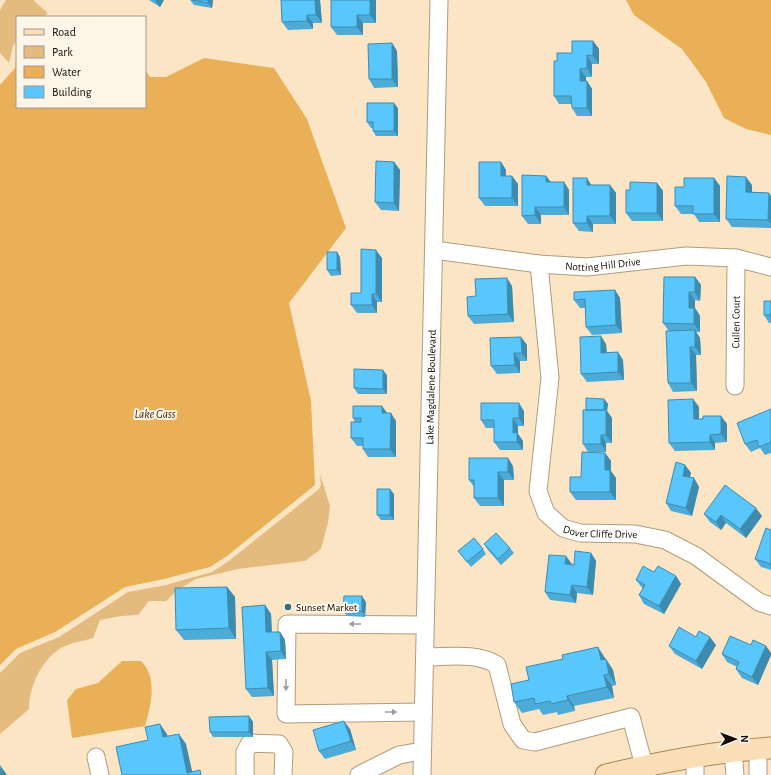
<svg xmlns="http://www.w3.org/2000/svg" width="771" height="775" font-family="'Alegreya Sans',sans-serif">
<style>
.green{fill:#e4bb7f}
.water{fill:#e9b058}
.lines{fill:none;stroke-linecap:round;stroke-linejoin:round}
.minor-casing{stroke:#b19b7d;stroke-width:19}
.major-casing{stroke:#a88758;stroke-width:23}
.minor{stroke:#fff;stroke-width:17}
.major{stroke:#fadfb6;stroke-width:21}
.wall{fill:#4dabd8}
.shaded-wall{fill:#3e8bb0}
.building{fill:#59c7fb;stroke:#3e8bb0}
.oneway{fill:#a19e9b}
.poi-dot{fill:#346b86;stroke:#fef5e8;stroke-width:1.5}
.labels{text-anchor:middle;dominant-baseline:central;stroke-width:4;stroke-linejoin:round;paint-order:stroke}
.street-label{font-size:11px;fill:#150d04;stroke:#fef5e8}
.poi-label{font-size:11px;fill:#150d04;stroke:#fef5e8;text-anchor:start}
.water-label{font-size:12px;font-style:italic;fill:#473009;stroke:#fef5e8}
</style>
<rect width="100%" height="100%" fill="#fce5c5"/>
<path class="green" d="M6 0H33L48 13 44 17H17V41L13 46 9 63 0 53V10Z
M320 474 330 506 328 523 321 549 305 561 238 569 196 579 179 589 166 601H149L138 615 121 616 100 620 93 638C84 641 74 642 65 646 43 656 29 686 29 709L0 734V673L20 653 59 637 128 592 166 585 212 572 230 560 319 489 321 485Z"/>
<path class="water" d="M626 0H771V135L746 129 724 118 706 82 682 49 634 15Z
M17 57V107H145V70L150 77H166L204 58 274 68 307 119 346 228 289 303 311 401 315 485 227 556 210 567 164 579 125 587 55 632 16 649 0 665V85L15 68Z
M122 661H141C158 677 151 706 145 726L72 738 67 700 76 689 98 683Z"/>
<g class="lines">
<defs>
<g id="minor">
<path id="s1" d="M434 250 539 264 587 267 686 256 736 258 771 267"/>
<path id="s2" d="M539 264 550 378 538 491 546 513 563 528 580 533 635 534 665 540 696 556 759 602 771 606"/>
<path id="s3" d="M735 386 736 258"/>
<path d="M425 657C448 657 477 652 497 665L512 724 523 740 535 742 631 717 644 766"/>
<path d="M423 712 286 714 287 624 425 625"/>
<path d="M758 749V775"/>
<path d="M733 751 735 775"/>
<path d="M96 757 100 775"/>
<path d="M695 757V775"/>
<path d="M245 775V752L250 743 279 744 284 752 283 775"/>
<path d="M359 775 399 755 422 751"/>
<path id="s4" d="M422 775 439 0"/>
</g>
<path id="major" d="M606 775C660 762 715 751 771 748"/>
</defs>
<use href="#minor" class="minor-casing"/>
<use href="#major" class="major-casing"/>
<use href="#minor" class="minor"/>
<use href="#major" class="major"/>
</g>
<path class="wall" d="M149 0H164L160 7Z
M190 0H213L212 8 194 5Z
M281 0H320L322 23H313V29L288 30 282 22Z
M331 0H376V23H363V35H337L331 27Z
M593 41 599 49V64H592V77H586V81H587L592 89V116H577L572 108V104H559L554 96 557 61 572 53Z
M392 43 397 51 398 87 374 88 369 79Z
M398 108V136H376L373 131V128H371L367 122Z
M394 162 400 170 399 211 381 210 375 202Z
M501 162 506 170V176H512L518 184V206H485L479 198Z
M546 176 551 182H564L569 190V215H541V224H528L522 216Z
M714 178 720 186V222H699L694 214H681L675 206Z
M657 183 663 191V221H632L626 213 630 190Z
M591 185H610L616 193V224H593V232L579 231 573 223Z
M752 185V192L769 193 771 196V228L732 227 726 219Z
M340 257 341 275 331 276 327 270Z
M382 258V302H377V313H357L351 305 361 293Z
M695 277 701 285 700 301 695 300V308L700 316V332H696L700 338 701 355H696L697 391 673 392 668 383 669 331 663 323Z
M512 286 514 322 474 324 468 316 476 296Z
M615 290 620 298 622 333 592 335 586 327V308H580L574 300Z
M771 301V323H769L764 315Z
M521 337 527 345V361H520V373L497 374 491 366Z
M606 344 607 352 623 360 624 380 587 382 581 374Z
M387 375V394H358L354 388Z
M604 399 608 404 607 411 612 418V443H606V452H588L583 444 586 410Z
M693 399 699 407V419L721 416 727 424V442L715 443V450L675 451 669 443Z
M771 409V453L765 455 760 448 751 452 745 444Z
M524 411V426H518V434L523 441V450H500L494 442V428H486L481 420Z
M387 413 396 421V457H368L363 449V446H357L351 438 355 422 353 418Z
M605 453 611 461V471L616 478V500H576L570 492 581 477Z
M685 465 691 473 690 477 694 478 699 487 692 516 671 511 666 503Z
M513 466 514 480H504V506H480L474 498V487L469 480Z
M394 494V520H381L377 515Z
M704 514 762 516 746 538 726 523 721 530 710 522Z
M771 530V570L761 567 755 559Z
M484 544 510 548 514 553 501 565 488 550Z
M483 549 486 554 471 567 458 551Z
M591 553 596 561 593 595 577 593 576 603 550 600 545 592 572 564 574 565Z
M654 572 676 576 681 584 664 614 644 604 639 595 643 589 636 580Z
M227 587 235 597 236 639 184 640 176 630Z
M366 602 365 617 347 616 343 611Z
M265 605 271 614 272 632H280L285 640 286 659 272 660 274 696 252 697 246 689Z
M696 637 716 645 702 669 675 654 669 646Z
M751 645 766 646 771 653V655L758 685 742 678 736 669 737 667 727 662 722 654Z
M605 658 613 670 616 685 612 686 614 698 574 706 575 711 558 715 557 712 543 715 539 709 522 713 514 702 529 680Z
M249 716 253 722V737H213L210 732Z
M350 729 356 750 325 759 319 751Z"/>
<path class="shaded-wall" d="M155 0H164L160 7Z
M208 0H213L212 8 208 3Z
M315 0H320L322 23 316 15Z
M370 0H376V23L370 15Z
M307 15 313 23V29L307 21Z
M357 15 363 23V35L357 27Z
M593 41 599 49V64L593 56Z
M392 43 397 51 398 87 392 79Z
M587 55 592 64V77L587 68Z
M580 69 586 77V89L580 81Z
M587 81 592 89V116L587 108Z
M394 103 398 108V136L394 131Z
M394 162 400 170 399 211 394 203Z
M501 162 506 170V184L501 176Z
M512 176 518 184V206L512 198Z
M546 176 552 184 546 182Z
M746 177 752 185V200L746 192Z
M587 178 592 186 587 185Z
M714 178 720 186V222L714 214Z
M564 182 569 190V215L564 207Z
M657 183 663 191V221L657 213Z
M610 185 616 193V224L610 216Z
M769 193 771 196V224L768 220Z
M535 207 541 215V224L535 215Z
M587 216 593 224V232L587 223Z
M376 250 382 258V302L376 294Z
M337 252 340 257 341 275 337 270Z
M695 277 701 285 700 301 695 292Z
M507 278 512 286 514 322 508 314Z
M615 290 620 298 622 333 616 325Z
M689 292 695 300V308L700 316V332L694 324 689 308Z
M372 294 377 302V313L372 305Z
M695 330 700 338 701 355 695 347Z
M601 336 606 344 607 361 601 353Z
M521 337 527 345V361L522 353Z
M690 347 696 355 697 391 691 383Z
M618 352 623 360 624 380 618 372Z
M514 353 520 361V373L515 365Z
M383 370 387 375V394L383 389Z
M604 399 608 404 607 411 612 418V443L606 435 604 412Z
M693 399 699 407V427L694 419Z
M519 403 524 411V426L519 418Z
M382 406 388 414 382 413Z
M391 413 396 421V457L390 449Z
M721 416 727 424V442L721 434Z
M513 418 518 426V434L523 441V450L517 442 513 433Z
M601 435 606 443V452L601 444Z
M710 435 715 443V450L710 442Z
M605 453 611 461V471L616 478V500L610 492 605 470Z
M508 458 513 466 514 480 508 472Z
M685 465 691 473 688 484 683 476Z
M498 472 504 480V506L498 498Z
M694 478 699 487 692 516 686 508Z
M390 489 394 494V520L390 515Z
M756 508 762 516 746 538 740 529Z
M721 515 726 523 721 530 716 522Z
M591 553 596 561 593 595 587 587Z
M566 556 572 564H565Z
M676 576 681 584 664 614 659 606Z
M572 585 577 593 576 603 570 595Z
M227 587 235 597 236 639 229 628Z
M362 596 366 602 365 617 362 611Z
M265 605 271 614 272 641 266 632Z
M280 632 285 640 286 659 281 651Z
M710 637 716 645 702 669 696 661Z
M766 646 771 653V655L758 685 752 677Z
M598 647 605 658 608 671 601 660Z
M266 652 272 660 274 696 268 688Z
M606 659 613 670 616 685 609 674Z
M604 675 612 686 614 698 607 687Z
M567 696 574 706 575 711 568 700Z
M249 716 253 722V737L249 732Z
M344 721 350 729 356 750 351 741Z
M160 724 167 734 170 748 163 737Z
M179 734 186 744 193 775 187 773Z
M0 765 7 775H1Z"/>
<path class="building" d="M192 0H208V3Z
M281 0H315L316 15H307V21L282 22Z
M331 0H370V15H357V27H331Z
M572 41H593V56L587 55V68L580 69V81H587V108H572L571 96H554V61H557V53H572Z
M392 43V79H369L368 44Z
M367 103H394V131H373V122H367Z
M376 161 394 162V203L375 202Z
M479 162H501V176H512V198H479Z
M522 175 546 176V182H564V207H535V215L522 216Z
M727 176 746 177V192L769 193 768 220 726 219Z
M573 178H587V185H610V216H587V223H573Z
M684 178H714V214H693V206H675V187H684Z
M630 182 657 183V213H626V190H630Z
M361 249 376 250V294H372V305H351V293H361Z
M327 252H337V270H327Z
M664 277H695V292H689V308H694V324L663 323Z
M507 278 508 314 468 316 467 297 476 296 475 279Z
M615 290 616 325 586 327 585 299 574 300V292Z
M764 301H771V315H764Z
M695 330V347H690L691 383H668L666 331Z
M601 336V353L618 352V372L581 374 580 337Z
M521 337 522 353H514L515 365 491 366 490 338Z
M354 369 383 370V389L354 388Z
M586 398 604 399V410H586Z
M693 399 694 419H703V416H721V434L710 435V442L669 443 668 400Z
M481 403H519V418H513V433L517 432V442H494V420H481Z
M353 406H382V413H391L390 449H363V438H351V422H361V418H353Z
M771 409V442L759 447 757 440 745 444 737 423Z
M583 410H606V435H601V444H583Z
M582 452 605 453V470H610V492H570V477H581Z
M469 458H508V472H498V498H474V480H469Z
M676 462 685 465 683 476 694 478 686 508 666 503Z
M725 485 756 508 740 529 721 515 716 522 704 514Z
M377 489H390V515H377Z
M766 528 771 530V564L755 559Z
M496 533 510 548 498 559 484 544Z
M474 538 483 549 467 562 458 551Z
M575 551 591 553 587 587 572 585 570 595 545 592 549 555 566 556 565 564 574 565Z
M643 566 654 572 658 566 676 576 659 606 639 595 645 585 636 580Z
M227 587 229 628 176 630 175 588Z
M344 596H362V611H343Z
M265 605 266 632H280L281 651 266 652 268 688 246 689 242 607Z
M679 627 696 637 699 631 710 637 696 661 669 646Z
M730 636 751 645 753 640 766 646 752 677 736 669 739 662 722 654Z
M598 647 601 660 606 659 609 674 604 675 607 687 567 696 568 700 551 704 550 701 535 704 534 698 514 702 511 684 529 680 526 667 563 659 562 655Z
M249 716V732H210L209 717Z
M344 721 351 741 319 751 313 730Z
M160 724 163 737 179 734 187 773 200 770 201 775H122L116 747 148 740 145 727Z
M0 768 1 775H0Z"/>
<defs><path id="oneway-solid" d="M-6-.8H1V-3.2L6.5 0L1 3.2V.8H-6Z"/></defs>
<g class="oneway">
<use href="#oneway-solid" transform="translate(355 624) rotate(-180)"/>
<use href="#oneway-solid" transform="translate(286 685) rotate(90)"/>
<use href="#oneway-solid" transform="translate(391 712)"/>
</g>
<circle class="poi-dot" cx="288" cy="607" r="4"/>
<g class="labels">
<g class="street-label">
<text stroke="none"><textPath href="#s1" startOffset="170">Notting Hill Drive</textPath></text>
<text stroke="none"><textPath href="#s3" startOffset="64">Cullen Court</textPath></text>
<text stroke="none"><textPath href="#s4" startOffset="388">Lake Magdalene Boulevard</textPath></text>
<text stroke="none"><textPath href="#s2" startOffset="312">Dover Cliffe Drive</textPath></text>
</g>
<g class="poi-label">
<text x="296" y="607">Sunset Market</text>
</g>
<g class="water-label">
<text x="155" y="414">Lake Gass</text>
</g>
</g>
<rect x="16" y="16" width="130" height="92" fill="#fef5e8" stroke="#a1988d"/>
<rect x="24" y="29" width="20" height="6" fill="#fadfb6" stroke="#a1988d"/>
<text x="52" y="36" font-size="12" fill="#150d04">Road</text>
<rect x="24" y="46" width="20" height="12" fill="#e4bb7f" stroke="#a1988d"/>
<text x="52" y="56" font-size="12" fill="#150d04">Park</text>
<rect x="24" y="66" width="20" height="12" fill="#e9b058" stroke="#a1988d"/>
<text x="52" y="76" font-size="12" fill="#150d04">Water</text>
<rect x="24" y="86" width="20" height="12" fill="#59c7fb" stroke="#a1988d"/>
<text x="52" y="96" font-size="12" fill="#150d04">Building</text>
<g transform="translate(735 739) rotate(89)" stroke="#fef5e8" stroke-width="3" paint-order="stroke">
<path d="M0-3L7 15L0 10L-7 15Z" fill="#150d04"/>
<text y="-6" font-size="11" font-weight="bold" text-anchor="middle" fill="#150d04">N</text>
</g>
</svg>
